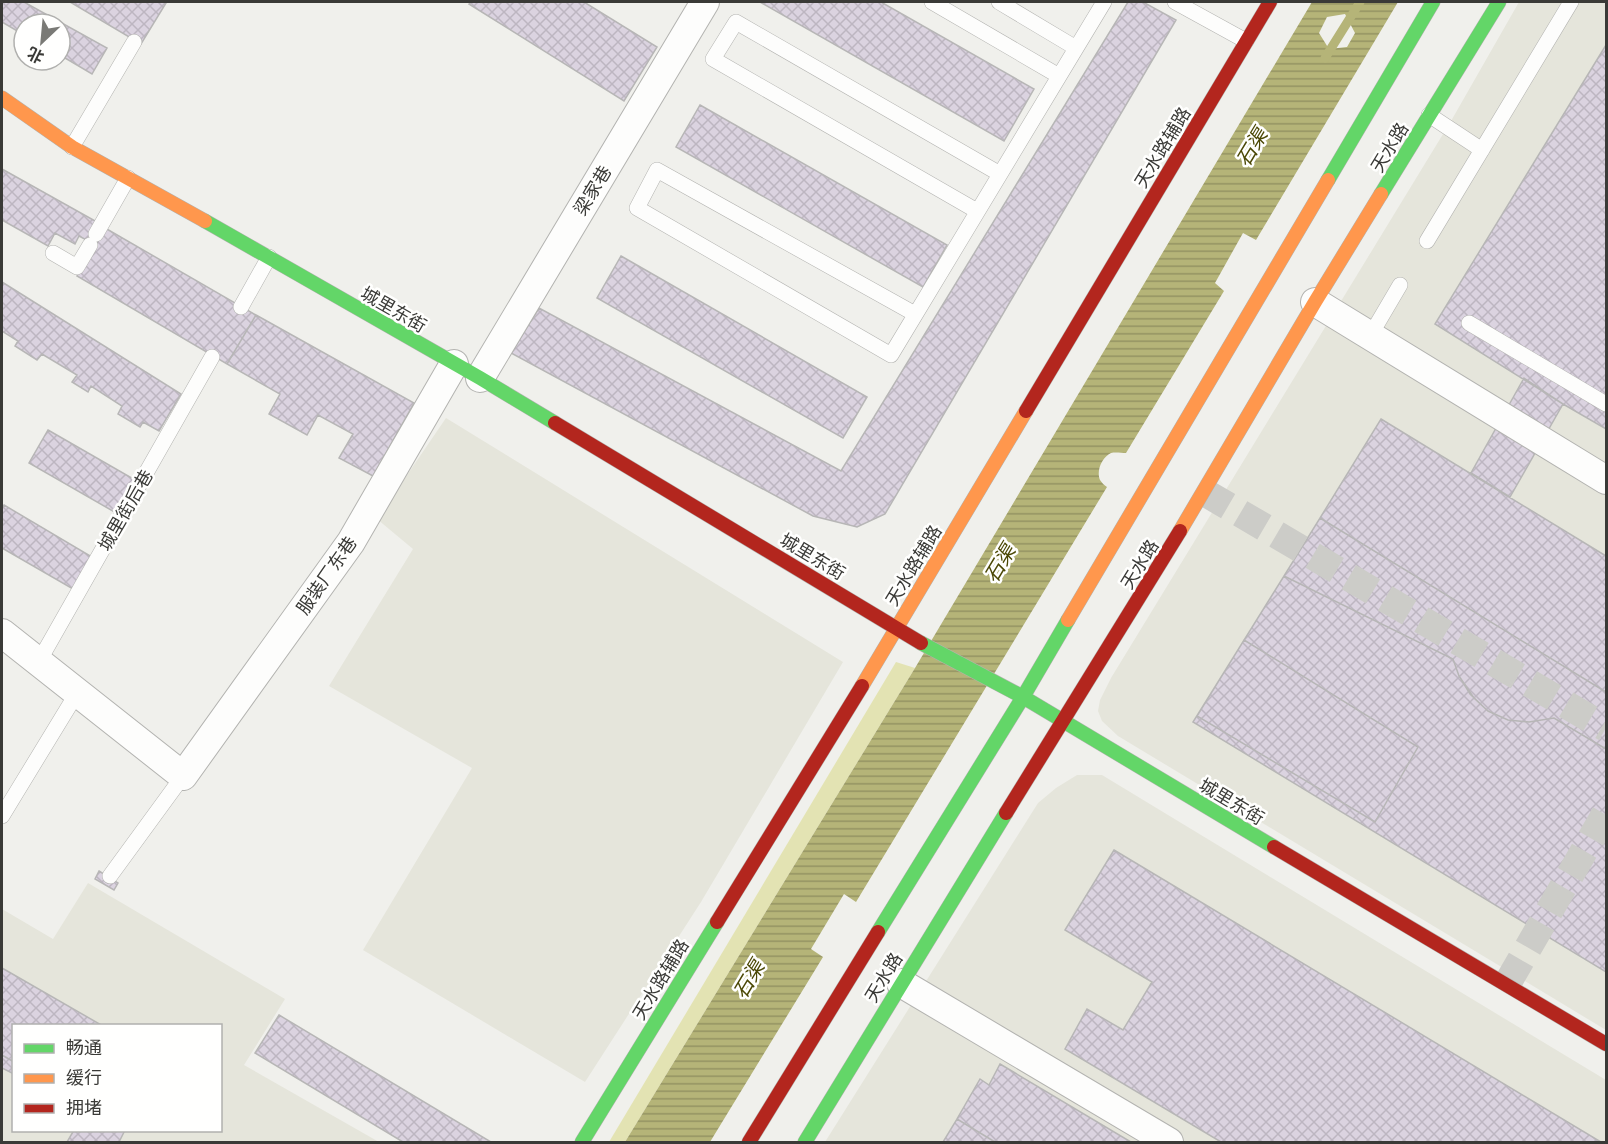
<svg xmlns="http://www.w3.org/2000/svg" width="1608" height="1144" font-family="Commissioner,'Noto Sans SC',sans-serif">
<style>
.built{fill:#e5e5db;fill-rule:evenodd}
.garden{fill:#e3e3b3}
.water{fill:url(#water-rules);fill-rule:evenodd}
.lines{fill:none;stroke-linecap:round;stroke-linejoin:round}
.stream{stroke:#b5b478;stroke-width:9}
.building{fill:url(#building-cross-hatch);stroke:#b7b6b6;stroke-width:1.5}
.street-tunnel{stroke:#ccccc8;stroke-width:28;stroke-dasharray:28 14;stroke-linecap:butt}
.lane-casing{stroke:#b3b3b0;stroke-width:16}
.street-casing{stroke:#b3b3b0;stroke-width:30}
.fast-casing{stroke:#b3b3b0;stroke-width:15}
.slow-casing{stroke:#b3b3b0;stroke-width:15}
.jam-casing{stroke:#b3b3b0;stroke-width:15}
.lane{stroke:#fdfdfc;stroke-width:15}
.street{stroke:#fdfdfc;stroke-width:28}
.fast{stroke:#63d668;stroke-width:14}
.slow{stroke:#ff974d;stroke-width:14}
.jam{stroke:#b3261e;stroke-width:14}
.labels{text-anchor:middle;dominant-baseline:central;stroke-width:5;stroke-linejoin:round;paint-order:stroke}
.street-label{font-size:18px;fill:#3a3a37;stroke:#fffffe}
.water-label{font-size:20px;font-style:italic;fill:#4b4805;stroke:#fffffe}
</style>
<defs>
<pattern id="water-rules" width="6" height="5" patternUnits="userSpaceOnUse" patternTransform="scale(1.5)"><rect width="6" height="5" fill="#b5b478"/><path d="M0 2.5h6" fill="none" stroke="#949363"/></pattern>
<pattern id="building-cross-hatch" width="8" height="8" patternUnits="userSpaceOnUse" patternTransform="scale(1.5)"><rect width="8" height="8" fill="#dbd3e0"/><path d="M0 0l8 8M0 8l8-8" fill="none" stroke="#bdb6c1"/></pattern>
</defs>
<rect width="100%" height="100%" fill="#f0f0ec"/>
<path class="built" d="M1519 2H1606V1030L1118 736 1102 721 1098 711 1100 700 1111 678 1451 121Z
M446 418 843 662 701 902 585 1082 363 950 472 768 329 686 413 549 377 519Z
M1077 775H1102L1606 1080V1142H825L1038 803 1056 788Z
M88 883 285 999 244 1065 379 1142H2V909L53 939ZM14 1026H220V1130H14Z"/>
<path class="garden" d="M896 662 915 668 625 1142H609Z"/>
<path class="water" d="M1312 2H1398L1256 240 1243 233 1215 283 1224 291 1126 453C1122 453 1115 452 1111 453 1102 457 1096 471 1100 480 1102 483 1104 485 1107 487L856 902 844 894 811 949 823 957 710 1142H625L915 668ZM1345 14 1355 33 1347 47 1329 49 1319 33 1327 17Z"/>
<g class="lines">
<path class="stream" d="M1325 58 1360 2"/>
</g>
<path class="building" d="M2 2H24L107 48 92 74 60 55V24H24V35L2 22Z
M70 2H164L166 3 141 44Z
M471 2H584L657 47 624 101 469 4Z
M760 2H881L1034 89 1004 141Z
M1128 2H1143L1176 20 885 514 857 527 813 516 511 353 539 308 841 471Z
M1606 45V429L1563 404 1435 324Z
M700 105 947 245 923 287 676 147Z
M2 169 97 222 100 237 96 245 79 236 75 244 55 233 48 246 2 220Z
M105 228 256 315 227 364 77 276Z
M621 256 867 397 843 438 597 298Z
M2 282 181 394 159 431 143 422 140 427 118 414 122 406 91 386 88 392 72 382 77 375 42 354 37 360 15 346 18 341 2 331V332Z
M256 315 414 403 373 476 339 458 353 434 318 415 307 435 269 414 280 394 227 364Z
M1524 378 1563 404 1510 497 1471 473Z
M1381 419 1606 556V692L1320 518Z
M48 430 137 481 118 514 29 463Z
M4 505 92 557 73 589 2 548V509Z
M1320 518 1606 692V749L1554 718 1529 722 1508 720 1488 711 1474 698 1459 676 1453 659 1284 576Z
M1284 576 1453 659 1459 676 1470 694 1488 711 1508 720 1529 722 1554 718 1606 749V972L1193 722Z
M1244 640 1418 747 1375 822 1197 716Z
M1114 850 1601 1142H1221L1065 1049 1087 1009 1123 1030 1152 982 1065 930Z
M99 871 118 883 114 890 95 879Z
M2 968 103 1026H14V1062L2 1055Z
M279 1015 491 1142H403L255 1053Z
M2 1055 14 1062V1074L2 1068Z
M1000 1064 1131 1142H995L957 1119 980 1079 989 1085Z
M957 1119 995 1142H943Z
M74 1130H125L119 1142H67Z"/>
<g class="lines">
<path class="street-tunnel" d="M1204 492 1606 728
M1507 984 1606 813"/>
<defs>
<path id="lane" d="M932 2 1059 76
M999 2 1076 48
M1175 2 1246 41
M1429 115 1482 150
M72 147 134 42
M977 211 713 59 736 22 1000 174
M96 234 128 178
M1427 241 1571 2
M53 253 77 267 90 245
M241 307 269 257
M915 314 657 170 637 208 891 355C962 237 1034 120 1104 2
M1469 323 1606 404
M1370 336 1400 285
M38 663 212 357
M2 816 77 693
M110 876 183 776"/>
<path id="street" d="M1315 302 1606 480
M480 378 705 2
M2 633 183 776 351 542 454 364
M901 983 1169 1142"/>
<path id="fast" d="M1328 180 1433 2
M1381 194 1499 2
M205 221 480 378 555 423
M921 643 1023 697 1274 847
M878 932 1023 697 1068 620
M582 1142 717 922
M805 1142 1006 813"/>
<path id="slow" d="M2 98 72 147 205 221
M1180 531 1315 302 1381 194
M1068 620 1328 180
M862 686 1026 411"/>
<path id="jam" d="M1026 411 1270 2
M555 423 921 643
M1006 813 1180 531
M1274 847 1606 1044
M717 922 862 686
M749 1142 878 932"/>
</defs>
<use href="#lane" class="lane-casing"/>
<use href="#street" class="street-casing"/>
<use href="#fast" class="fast-casing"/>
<use href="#slow" class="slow-casing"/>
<use href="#jam" class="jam-casing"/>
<use href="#lane" class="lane"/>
<use href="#street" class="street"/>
<use href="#fast" class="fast"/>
<use href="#slow" class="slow"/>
<use href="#jam" class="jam"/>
</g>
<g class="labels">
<g class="street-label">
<text transform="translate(1162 147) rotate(-59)">天水路辅路</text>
<text transform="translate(1389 147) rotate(-59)">天水路</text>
<text transform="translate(592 190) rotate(-59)">梁家巷</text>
<text transform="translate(394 309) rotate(30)">城里东街</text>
<text transform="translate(125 510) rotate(-60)">城里街后巷</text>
<text transform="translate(813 556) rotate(31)">城里东街</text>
<text transform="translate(1139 564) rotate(-58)">天水路</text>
<text transform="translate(913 565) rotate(-59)">天水路辅路</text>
<text transform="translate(326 575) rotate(-55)">服装厂东巷</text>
<text transform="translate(1232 801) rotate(31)">城里东街</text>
<text transform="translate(883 977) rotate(-59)">天水路</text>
<text transform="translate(660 979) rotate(-59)">天水路辅路</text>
</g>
<g class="water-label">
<text transform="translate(1251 147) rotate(-59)">石渠</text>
<text transform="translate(999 563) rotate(-59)">石渠</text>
<text transform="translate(748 979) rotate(-59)">石渠</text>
</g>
</g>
<rect width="1608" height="1144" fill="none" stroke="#3a3a37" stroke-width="6"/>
<rect x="12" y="1024" width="210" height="108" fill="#fffffe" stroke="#b0b0ae" stroke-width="1.5"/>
<rect x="24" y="1044" width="30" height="9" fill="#63d668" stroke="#b0b0ae" stroke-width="1.5"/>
<text x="66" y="1054" font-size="18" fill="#3a3a37">畅通</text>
<rect x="24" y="1074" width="30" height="9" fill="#ff974d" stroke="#b0b0ae" stroke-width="1.5"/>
<text x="66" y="1084" font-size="18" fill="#3a3a37">缓行</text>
<rect x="24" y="1104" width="30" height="9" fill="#b3261e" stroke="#b0b0ae" stroke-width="1.5"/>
<text x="66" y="1114" font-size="18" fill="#3a3a37">拥堵</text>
<g transform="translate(42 42) rotate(206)"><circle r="28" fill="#fffffe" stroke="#b0b0ae" stroke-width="1.5"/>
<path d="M0-4.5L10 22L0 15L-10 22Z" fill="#7a7a76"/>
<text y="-9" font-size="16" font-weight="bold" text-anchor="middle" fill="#3a3a37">北</text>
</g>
</svg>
